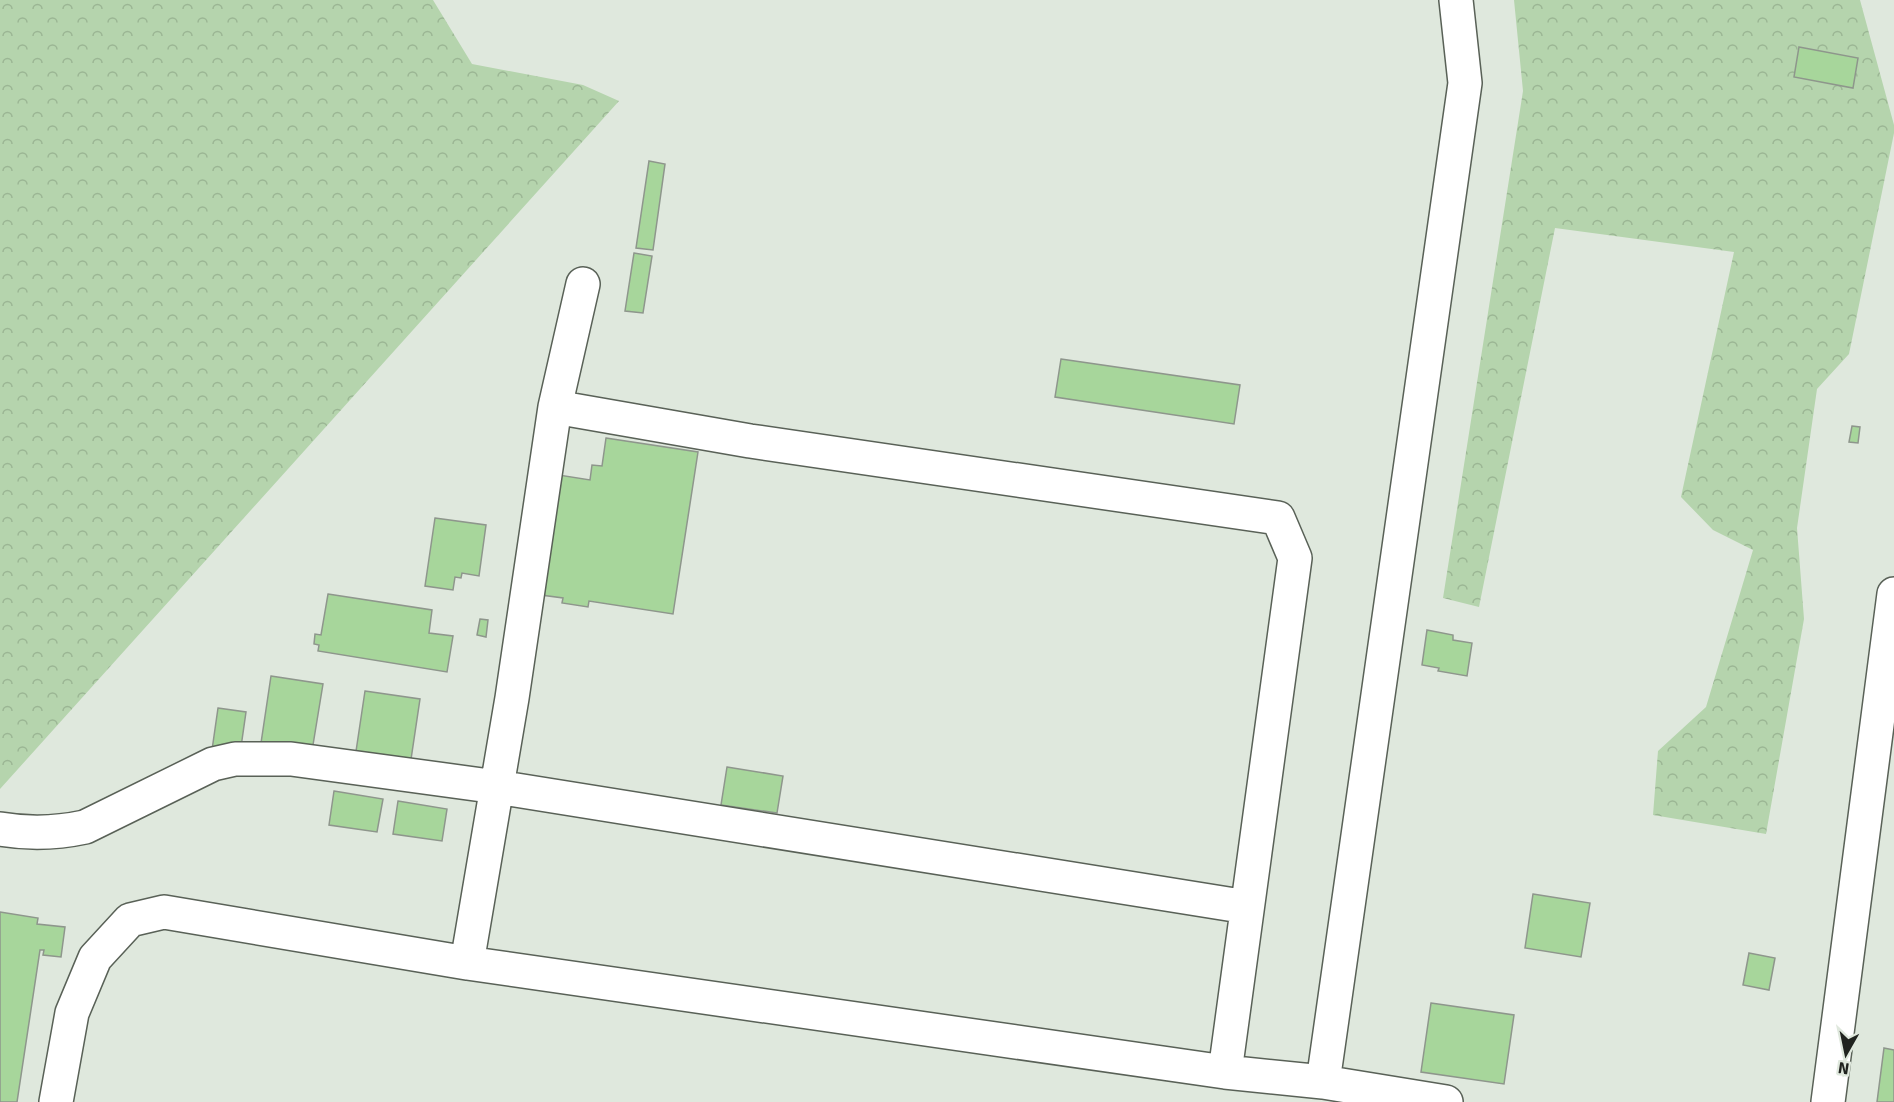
<svg xmlns="http://www.w3.org/2000/svg" width="1894" height="1102" font-family="Signika,sans-serif">
<style>
.forest{fill:url(#forest-crowns)}
.building{fill:#a7d69b;stroke:#8e968c;stroke-width:1.5}
.lines{fill:none;stroke-linecap:round;stroke-linejoin:round}
.minor-casing{stroke:#596157;stroke-width:36}
.minor{stroke:#fff;stroke-width:33}
</style>
<defs>
<pattern id="forest-crowns" width="20" height="18" patternUnits="userSpaceOnUse" patternTransform="scale(1.5)"><rect width="20" height="18" fill="#b5d4ad"/><path d="M2 6a3 3 0 1 1 6 0M12 15a3 3 0 1 1 6 0" fill="none" stroke="#9bb694"/></pattern>
</defs>
<rect width="100%" height="100%" fill="#dfe8dd"/>
<path class="forest" d="M0 0H433L472 64 583 85 619 101 0 789Z
M1514 0H1860L1894 125V133L1849 354 1817 389 1797 528 1804 619 1766 834 1653 815 1658 751 1706 707 1753 550 1713 530 1681 497 1734 252 1555 228 1479 607 1443 598 1523 91Z"/>
<path class="building" d="M1799 47 1858 58 1853 88 1794 77Z
M649 161 665 164 653 250 636 248Z
M634 253 652 256 643 313 625 311Z
M1061 359 1240 385 1234 424 1055 397Z
M1852 426 1860 427 1858 443 1849 442Z
M606 438 698 452 673 614 589 601 588 607 562 603 563 598 541 595 559 475 590 480 592 465 602 466Z
M435 518 486 525 479 576 462 573 461 578 455 577 453 590 425 586Z
M328 594 432 610 429 633 453 636 447 672 318 651 319 645 314 644 315 634 321 635Z
M480 619 488 620 486 637 477 635Z
M1427 630 1453 635V640L1472 643 1467 676 1438 671 1439 668 1422 665Z
M271 676 323 684 312 751 261 743Z
M365 691 420 699 410 766 355 758Z
M218 708 246 712 240 754 212 750Z
M727 767 783 776 777 813 721 805Z
M334 791 383 799 377 832 329 825Z
M398 801 447 809 442 841 393 834Z
M1533 894 1590 903 1581 957 1525 948Z
M0 912 38 918 37 924 65 927 61 957 43 955 44 950H40L17 1102H0Z
M1749 953 1775 958 1769 990 1743 985Z
M1431 1003 1514 1015 1504 1084 1421 1072Z
M1884 1048 1894 1050V1102H1877Z"/>
<g class="lines">
<defs>
<path id="minor" d="M555 407 750 441 1278 518 1295 558 1225 1072
M0 829C29 834 57 833 85 827L213 764 235 759H291L497 787 1247 907
M467 963 512 698 555 407 583 284
M1323 1082 1465 83 1456 0
M56 1102 72 1013 95 958 130 920 164 912 467 963 1225 1072 1323 1082 1446 1102
M1828 1102 1894 594"/>
</defs>
<use href="#minor" class="minor-casing"/>
<use href="#minor" class="minor"/>
</g>
<g transform="translate(1846 1054) rotate(189)" stroke="#dfe8dd" stroke-width="4.5" paint-order="stroke">
<path d="M0-4.5L10 22L0 15L-10 22Z" fill="#20231f"/>
<text y="-9" font-size="16" font-weight="bold" text-anchor="middle" fill="#20231f">N</text>
</g>
</svg>
